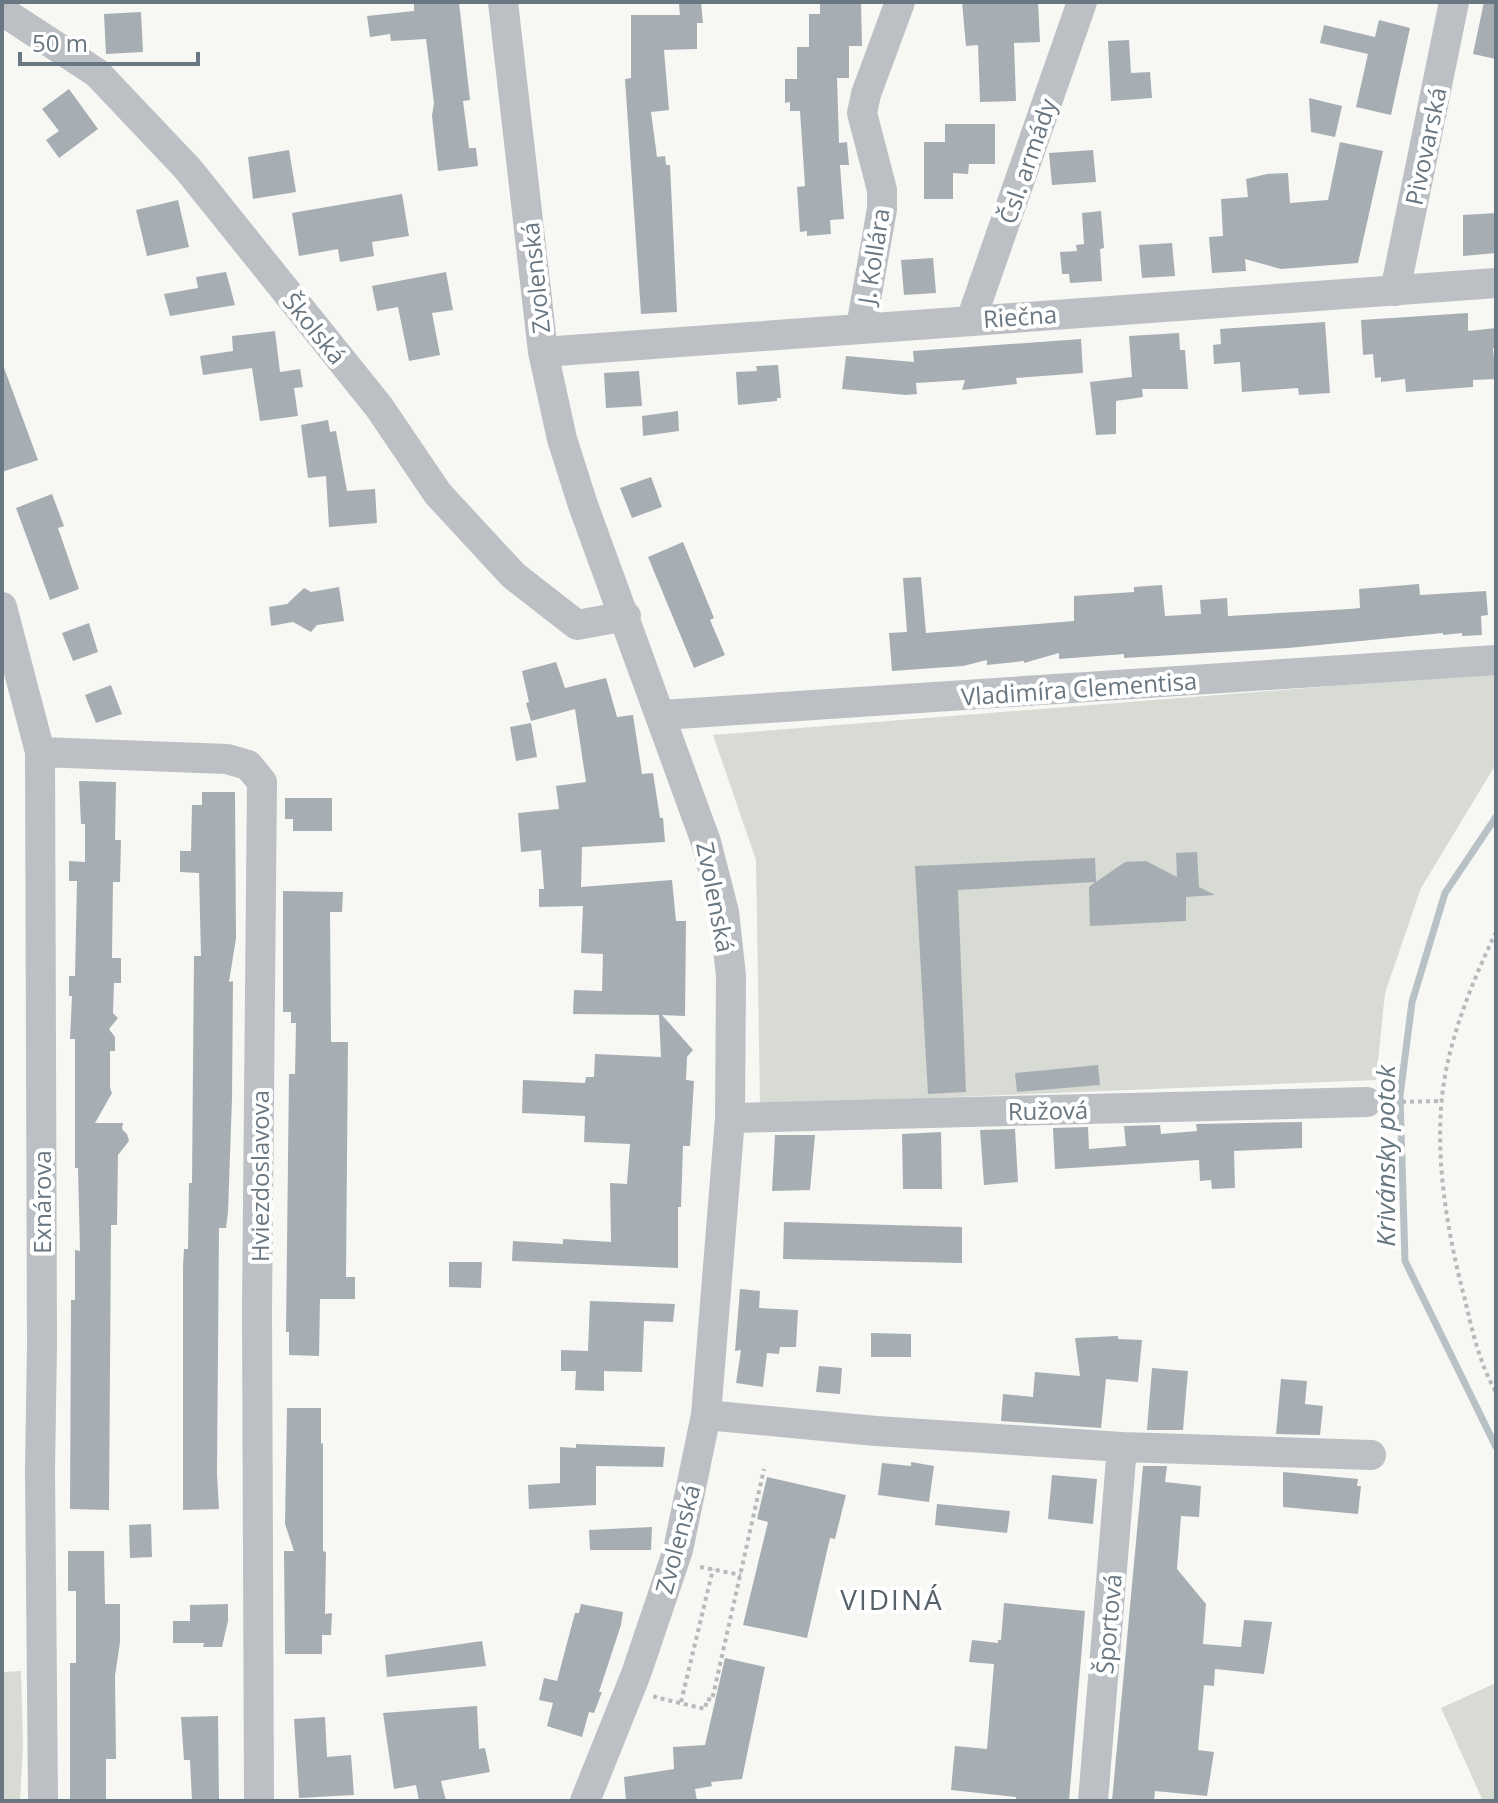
<svg xmlns="http://www.w3.org/2000/svg" width="1498" height="1803" font-family="'Open Sans',sans-serif">
<style>
.green{fill:#d7dbd4}
.lines{fill:none;stroke-linecap:round;stroke-linejoin:round}
.stream{stroke:#b8c2c6;stroke-width:7}
.building{fill:#a7aeb3}
.path{stroke:#b7babc;stroke-width:4;stroke-dasharray:4 4;stroke-linecap:butt}
.minor{stroke:#bcc0c4;stroke-width:30}
.labels{text-anchor:middle;dominant-baseline:central;stroke-width:8;stroke-linejoin:round;paint-order:stroke}
.street-label{font-size:24px;fill:#697782;stroke:#fff}
.water-label{font-size:26px;font-style:italic;fill:#65777e;stroke:#fff}
.quarter-label{font-size:28px;letter-spacing:2px;fill:#566068;stroke:#fff}
</style>
<rect width="100%" height="100%" fill="#f7f7f4"/>
<path class="green" d="M1496 673V764L1421 888 1385 993 1376 1080 760 1105 756 860 713 735Z
M21 1671 23 1745 20 1801H2V1672Z
M1496 1683V1801H1483L1441 1708Z"/>
<g class="lines">
<path class="stream" d="M1496 817 1445 893 1412 1002 1400 1096 1405 1261 1496 1447"/>
</g>
<path class="building" d="M459 2 470 100 463 101 469 148H476L478 166 438 171 432 116 434 103 426 39 391 41 390 34 370 37 367 16 414 11V4Z
M701 2 703 23H697V49L664 50 669 110 651 112 657 157 665 156 666 165H670L677 312 641 314 625 79 631 78V15H680L679 4Z
M820 2H861L862 46H849V78H837L839 143 847 142 849 165H840L844 219 830 220 831 234 807 236V231L800 232 797 187 805 186 800 111H790V102L785 103V79H797V47H809V14H820Z
M962 2H1038L1040 42 1014 43 1016 101 980 102 978 45 966 46Z
M1484 2H1496V59L1473 54Z
M141 12 143 52 106 54 104 14Z
M1379 20 1410 28 1391 115 1356 107 1368 54 1320 43 1324 25 1375 37Z
M1129 40 1131 73 1150 72 1152 98 1111 101 1108 41Z
M69 89 98 129 59 158 46 140 59 131 42 109Z
M1309 98 1342 106 1335 137 1311 132Z
M945 124H995V164H969L968 174 953 173V199H924V142H945Z
M1340 142 1383 151 1358 263 1281 269 1245 259 1246 271 1212 273 1209 237 1223 236 1221 199 1248 197 1246 179 1267 174 1288 173 1290 203 1328 200Z
M289 150 296 192 253 199 248 157Z
M1093 150 1096 182 1052 185 1049 153Z
M402 194 409 236 372 242 374 256 340 262 338 249 299 256 292 213Z
M178 200 189 247 147 256 136 210Z
M1101 211 1104 248 1100 249 1102 281 1070 283 1069 274H1062L1060 252 1077 251 1076 245 1084 244 1082 213Z
M1496 213V253L1463 256V215Z
M1172 243 1175 276 1142 278 1139 245Z
M933 258 936 293 904 295 901 260Z
M226 272 235 305 170 316 164 294 198 288 196 277Z
M446 272 453 310 432 313 440 355 409 361 398 307 377 311 372 286Z
M1468 313V331L1496 328V348H1493L1496 379 1473 380V387L1406 392 1405 379 1381 382V377L1375 378 1373 354 1363 355 1361 320Z
M1325 322 1330 393 1299 395 1298 388 1242 392 1240 362 1214 364 1213 345 1221 344 1220 329Z
M275 331 280 372 300 369 303 387 294 388 298 416 260 421 252 368 203 375 200 356 233 351 232 336Z
M1179 333 1180 350H1185L1188 389H1142L1143 397 1116 401V434L1096 435 1090 382 1132 377 1129 336Z
M1081 339 1083 373 1016 378 1017 384 962 390 965 380 916 383 917 394 906 395 842 389 846 356 914 362 913 351Z
M3 365 38 460 2 472V366Z
M778 365 781 398H777V401L738 405 736 372 757 371 756 366Z
M639 371 642 406 606 408 604 373Z
M678 411 679 431 643 436 642 416Z
M328 420 330 432 336 431 347 491 375 489 377 523 329 527 326 476 308 478 301 425Z
M651 477 662 507 632 518 620 488Z
M52 494 64 526 58 528 79 589 50 600 16 508Z
M683 542 714 618 710 620 725 655 694 668 648 557Z
M921 577 926 633 1074 621V596L1134 592V587L1162 585 1165 616 1201 614 1200 600 1227 598 1228 616 1350 609 1360 608 1359 589 1419 584 1420 595 1486 591 1488 615 1481 616 1482 635 1462 636V633L1443 635V633L1288 648 1124 658V654L1059 659V653L1024 663V661L987 665V660L963 666 892 671 889 633 907 632 903 578Z
M339 587 344 621 317 625 311 632 293 622 271 626 269 607 287 604 304 588 311 592Z
M89 623 98 652 73 661 62 633Z
M556 662 565 688 606 678 617 717 633 715 642 774 653 773 660 818H663L665 842 582 847 581 887 672 880 676 921H686L685 1016 662 1015 693 1050 687 1057 686 1080 694 1081 690 1146H683L681 1207H678V1268L512 1261 513 1241 563 1244V1239L611 1242 610 1183 627 1184 630 1144 584 1142 585 1116 522 1113 523 1080 585 1083 586 1077H594L595 1054 661 1057 659 1015 573 1014 574 990 602 991 603 954 581 953 583 906 539 907V889H544L541 850 521 852 518 813 559 809 556 786 586 782 575 709 531 721 526 703 529 702 522 671Z
M111 685 122 714 96 723 85 695Z
M531 723 537 757 516 761 510 727Z
M79 781 116 782 115 840H121L120 882H113L112 958H121V983H114L113 1013 118 1018 109 1029 115 1037V1051H110V1088L112 1093 95 1123H123L122 1129 127 1134 129 1141 118 1155 117 1225H111L109 1510 70 1509 71 1300H75V1250L80 1251 78 1168H75V1039H70L72 996H69V976H75L77 881H69V861L85 862V824H81Z
M202 792H235L236 938 229 982 233 981 232 1098 228 1212 226 1228H219L217 1474 219 1509 183 1510V1266L184 1249H188L189 1183H192L194 956H201L199 873 180 872V851H191L192 805H202Z
M285 798H332V831H293V819H285Z
M1197 852 1199 887 1215 895 1186 897V921L1090 926 1089 887 1095 882 958 890 966 1092 928 1094 915 866 1095 858 1096 882 1125 862 1146 861 1177 877 1176 853Z
M283 891 343 892 342 912H330L331 1042H348L346 1277H355V1299H320L319 1356 289 1355V1332H286L289 1074H295L296 1023H291V1012H283Z
M1098 1065 1100 1085 1017 1092 1015 1073Z
M1302 1122V1148L1234 1151 1235 1188 1212 1189 1211 1180 1200 1181 1199 1160 1055 1169 1053 1128 1088 1127 1089 1149 1126 1146 1124 1126 1160 1125 1161 1134 1197 1131 1196 1124Z
M1015 1129 1018 1182 984 1185 980 1130Z
M941 1132 942 1189H903L902 1134Z
M775 1135H815L810 1190 772 1191Z
M784 1222 962 1227V1263L783 1259Z
M449 1262H482L481 1288 449 1287Z
M740 1289 760 1291 759 1308 798 1310 796 1347H780L779 1354 767 1353 763 1387 736 1383 741 1350 735 1351Z
M590 1301 675 1304 673 1322 644 1321 642 1372 604 1371V1391L575 1390 576 1371H561V1350L588 1351Z
M871 1333 911 1334V1357H871Z
M1118 1336V1339L1142 1340 1138 1382 1106 1379 1101 1428 1001 1421 1003 1394 1033 1397 1035 1372 1080 1376 1075 1338Z
M819 1366 842 1368 840 1394 816 1392Z
M1152 1368 1188 1371 1183 1430H1147Z
M1281 1379 1307 1381 1305 1404 1323 1406 1320 1435 1276 1434Z
M287 1408H321V1444L323 1443V1551L326 1552 325 1614 332 1613 331 1635H322V1654H285L284 1551H294L285 1524Z
M576 1444 665 1447 663 1467 596 1466V1505L529 1509 528 1485 560 1483V1447L576 1448Z
M911 1462 934 1466 929 1502 878 1495 882 1463 911 1466Z
M1143 1466H1167L1165 1482 1201 1486 1199 1517 1181 1516 1177 1569 1206 1604 1203 1644 1241 1647 1244 1620 1272 1622 1264 1674 1215 1669 1214 1686 1204 1685 1198 1750 1214 1752 1207 1796 1155 1791 1154 1801H1112Z
M1283 1472 1358 1479 1357 1486H1361L1358 1514 1283 1507Z
M1052 1475 1097 1479 1093 1524 1048 1519Z
M767 1477 846 1495 835 1539 830 1538 807 1638 743 1625 768 1522 757 1519Z
M937 1504 1010 1511 1007 1533 935 1525Z
M151 1524 152 1557 130 1558 129 1525Z
M652 1527 651 1550H590L589 1530Z
M68 1551H104L105 1604H120V1642L115 1676 116 1759H106V1801H70V1663H76V1591H68Z
M1004 1603 1085 1611 1069 1801H1016V1797L951 1790 955 1746 987 1749 994 1664 969 1662 972 1640 998 1643V1640H1001Z
M228 1604V1621L222 1647H203L204 1643H173V1621H190V1605Z
M581 1604 623 1612 621 1625 599 1692H602L594 1713 589 1712 582 1737 547 1726 553 1703 539 1700 544 1678 557 1681 575 1613H579Z
M482 1641 486 1666 387 1677 385 1655Z
M725 1658 765 1667 742 1779 711 1782 712 1786 695 1789 697 1801H626L624 1777 674 1769 673 1747 705 1745Z
M477 1706 479 1749 485 1748 490 1772 441 1781 446 1801H419L416 1785 394 1789 383 1713Z
M218 1716 219 1801H192L190 1760H184L181 1717Z
M325 1717 327 1757 351 1755 354 1795 299 1798 294 1719Z"/>
<g class="lines">
<path class="path" d="M1496 932C1474 978 1452 1031 1444 1082 1433 1152 1447 1232 1465 1300 1472 1330 1480 1365 1496 1392
M1394 1102 1443 1101
M700 1567 741 1575
M656 1695 655 1697 705 1709 707 1699 712 1700 764 1469
M681 1702 713 1569"/>
<path class="minor" d="M503 2 543 352 562 439 583 505 706 842 724 912 731 976 730 1118 706 1415 678 1550 636 1674 585 1801
M2 11 97 73 188 169 379 407 438 494 513 575 577 625 626 616
M1395 291 1454 2
M971 320 1082 2
M861 327 882 209V190L862 113 866 94 900 2
M543 352 1496 283
M2 607 40 752 42 1345 40 1470 43 1801
M662 715 1496 660
M40 752 227 759 248 765 262 782 257 1309 259 1801
M730 1118 1367 1102
M706 1415 876 1431 1122 1447 1371 1455
M1093 1801 1122 1447"/>
</g>
<g class="labels">
<g class="street-label">
<text transform="translate(1425 146) rotate(-78)">Pivovarská</text>
<text transform="translate(1027 161) rotate(-71)">Čsl. armády</text>
<text transform="translate(873 256) rotate(-81)">J. Kollára</text>
<text transform="translate(535 278) rotate(-96)">Zvolenská</text>
<text transform="translate(1020 316) rotate(-4)">Riečna</text>
<text transform="translate(315 328) rotate(51)">Školská</text>
<text transform="translate(1079 688) rotate(-4)">Vladimíra Clementisa</text>
<text transform="translate(716 897) rotate(79)">Zvolenská</text>
<text transform="translate(1048 1110) rotate(-1)">Ružová</text>
<text transform="translate(259 1176) rotate(-90)">Hviezdoslavova</text>
<text transform="translate(41 1202) rotate(-90)">Exnárova</text>
<text transform="translate(677 1539) rotate(-75)">Zvolenská</text>
<text transform="translate(1108 1624) rotate(-85)">Športová</text>
</g>
<g class="water-label">
<text transform="translate(1385 1156) rotate(-90)">Krivánsky potok</text>
</g>
<g class="quarter-label">
<text x="892" y="1599">VIDINÁ</text>
</g>
</g>
<rect width="1498" height="1803" fill="none" stroke="#697782" stroke-width="8"/>
<path d="M20 52v12h178v-12" fill="none" stroke="#697782" stroke-width="4"/>
<text x="32" y="52" font-size="24" fill="#697782" stroke="#ffffff" stroke-width="6" paint-order="stroke">50 m</text>
</svg>
